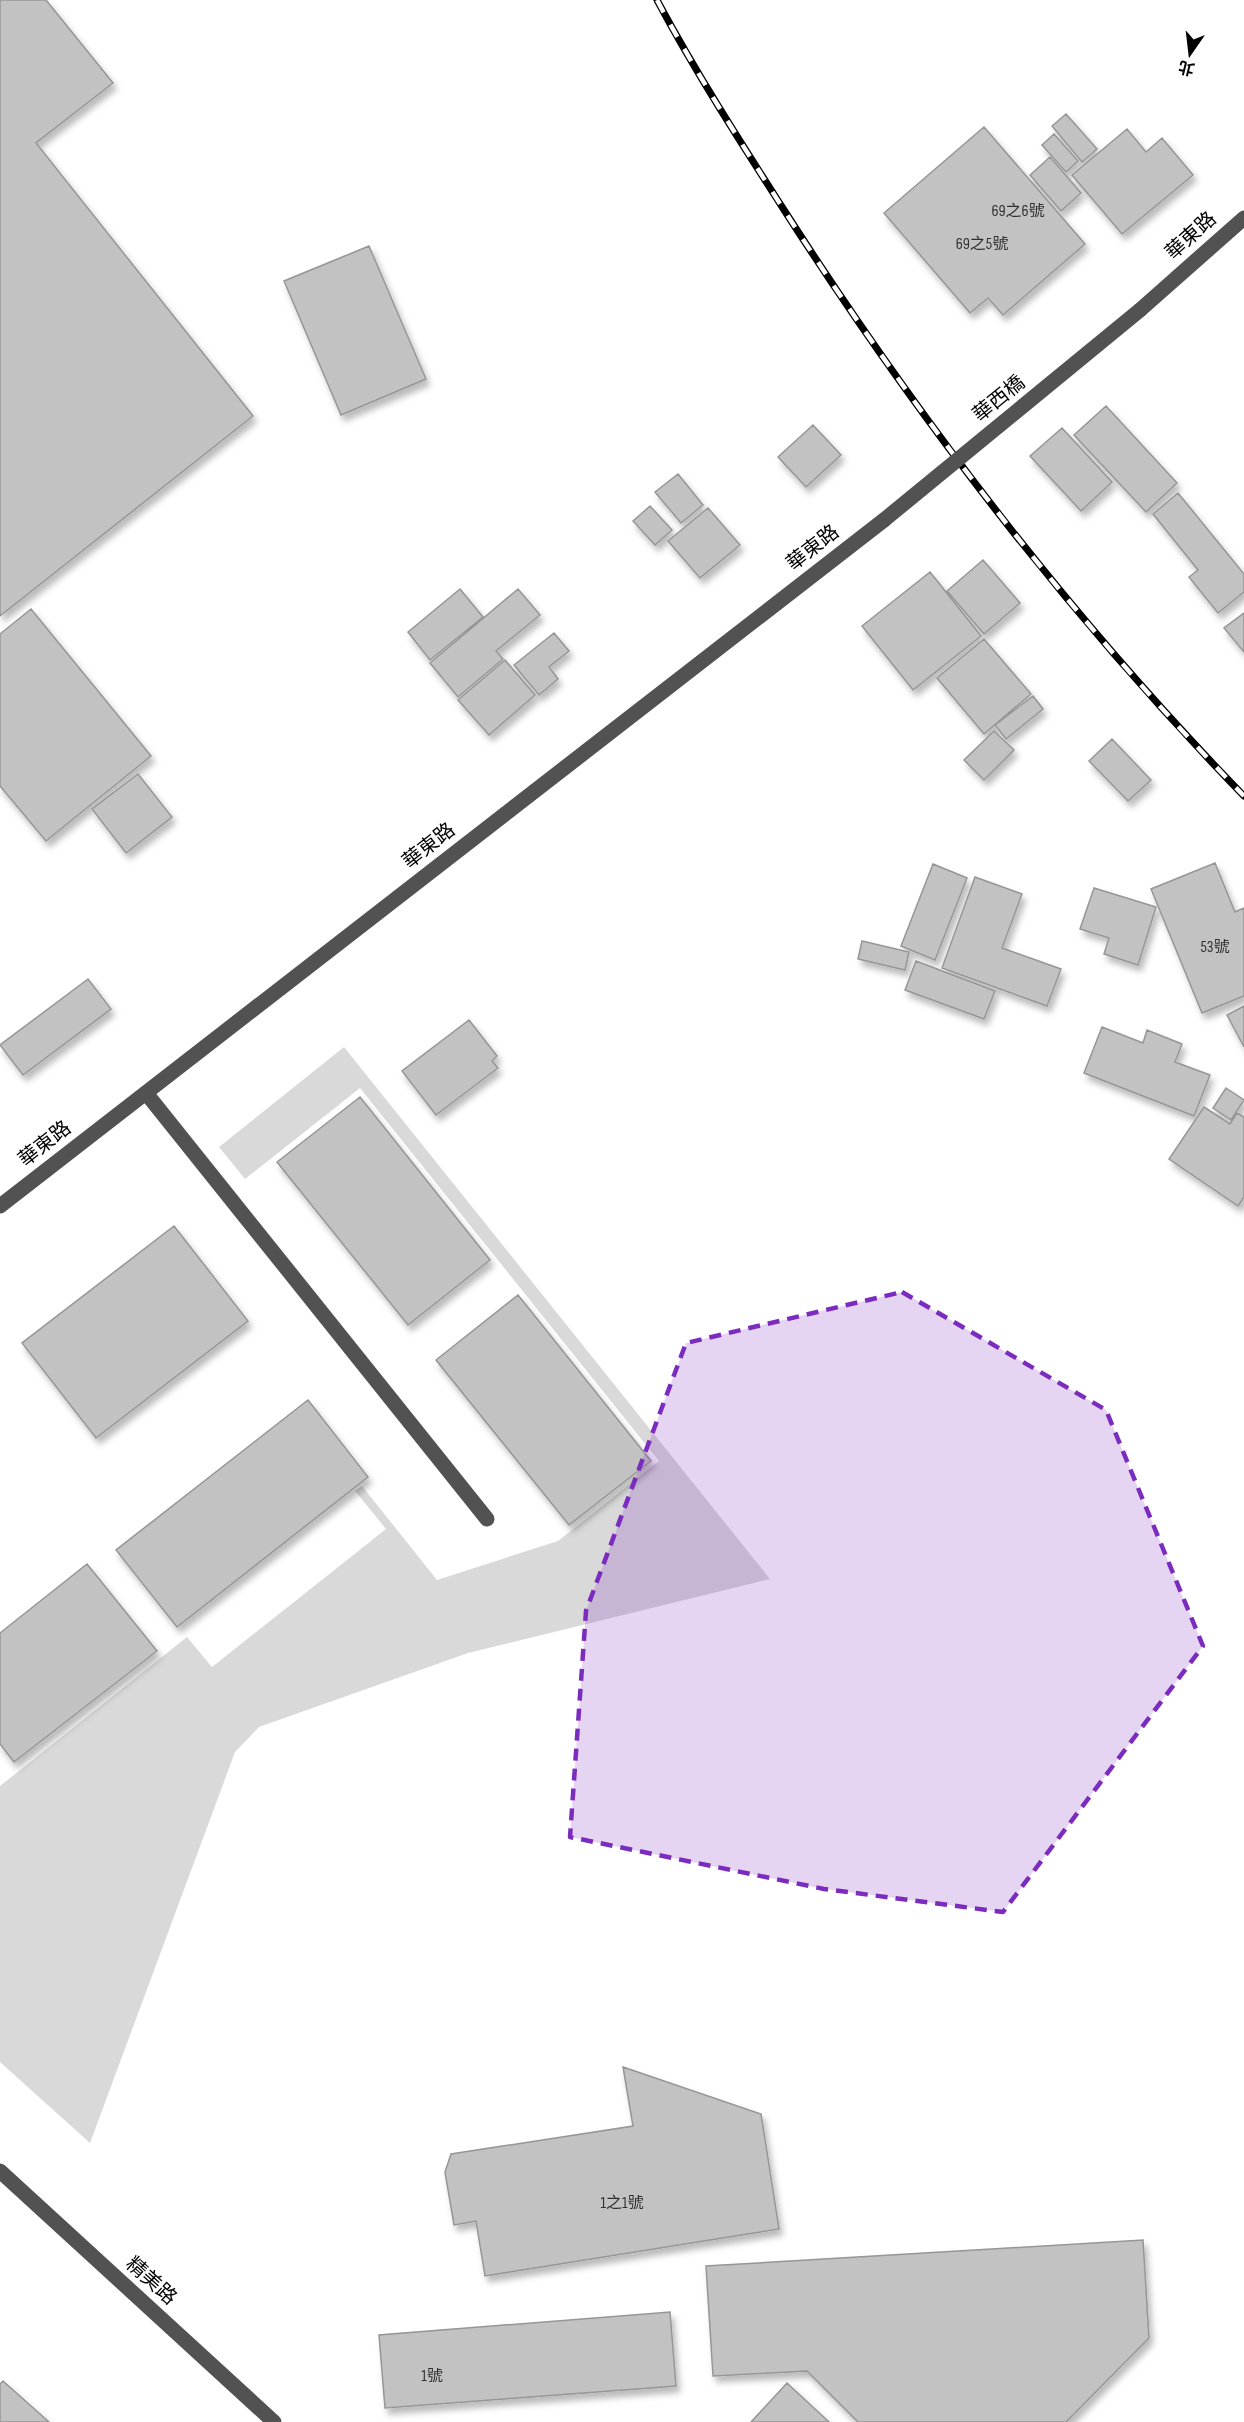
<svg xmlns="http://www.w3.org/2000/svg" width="1244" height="2422" font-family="'Sofia Sans Condensed','Noto Sans TC',sans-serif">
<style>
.green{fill:#d9d9d9}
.building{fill:#c2c2c2;stroke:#969696;stroke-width:1.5;filter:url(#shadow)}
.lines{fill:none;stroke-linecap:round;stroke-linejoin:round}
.minor{stroke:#525252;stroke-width:15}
.rail-casing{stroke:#000;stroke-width:7}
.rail{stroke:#fff;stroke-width:4.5;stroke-dasharray:14;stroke-linecap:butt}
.minor-bridge{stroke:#525252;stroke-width:15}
.marked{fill:#7b2cbf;fill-opacity:0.2;stroke:#7b2cbf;stroke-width:4.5;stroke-dasharray:12 8;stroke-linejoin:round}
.labels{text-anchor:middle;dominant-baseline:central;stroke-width:6;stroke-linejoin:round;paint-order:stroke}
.number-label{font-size:16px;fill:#303030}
.street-label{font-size:20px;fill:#000;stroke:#fff}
</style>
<defs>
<filter id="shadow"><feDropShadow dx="3.5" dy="6" stdDeviation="3" flood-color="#0004"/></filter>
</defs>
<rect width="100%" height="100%" fill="#fff"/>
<path class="green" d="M344 1047 770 1579 468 1653 259 1727 235 1752 90 2143 0 2062V1786L187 1637 212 1667 386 1529 355 1491 362 1486 437 1580 558 1541 659 1461 360 1088 245 1179 219 1147Z"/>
<path class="building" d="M0 0H46L113 83 36 143 253 416 0 616Z
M1066 114 1097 149 1082 162 1052 126Z
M984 127 1085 244 1003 315 988 298 970 313 884 213Z
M1127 129 1146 152 1162 138 1193 175 1122 234 1072 175Z
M1054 134 1078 161 1066 172 1042 145Z
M1050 157 1081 193 1061 211 1030 175Z
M369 246 426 379 341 415 284 281Z
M1106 406 1177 483 1146 512 1074 435Z
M813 425 841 455 806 487 778 457Z
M1062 428 1112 482 1081 511 1030 456Z
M678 474 703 505 681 523 655 492Z
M1178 493 1244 574V592L1218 613 1189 577 1198 570 1153 514Z
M650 506 672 530 655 545 633 521Z
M708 508 740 545 700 578 668 541Z
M983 560 1020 603 984 634 947 591Z
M930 572 981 636 913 690 862 626Z
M460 589 483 617 430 660 408 632Z
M518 589 540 615 496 651 503 659 458 697 430 663Z
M31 609 151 756 46 841 0 786V634Z
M1244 613V652L1224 628Z
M554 633 569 651 549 667 558 679 539 695 514 665Z
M984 639 1031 694 984 734 937 678Z
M505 660 535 695 489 735 458 700Z
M1033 696 1043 709 1006 739 995 725Z
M994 731 1014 750 984 780 964 760Z
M1112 739 1151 780 1128 801 1089 761Z
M138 774 172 817 126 853 92 809Z
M1215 863 1235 912 1244 908V996L1202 1013 1151 889Z
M933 864 967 878 935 960 901 946Z
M975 877 1022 894 1002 948 1061 969 1047 1006 942 968Z
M1094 888 1156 907 1138 965 1104 954 1109 938 1080 929Z
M862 941 909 952 905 970 858 959Z
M916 961 995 991 984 1019 905 990Z
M88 979 111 1009 23 1075 0 1045Z
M1244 1006V1047L1227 1015Z
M469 1020 497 1056 492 1061 498 1068 436 1115 402 1071Z
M1102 1027 1143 1043 1147 1030 1182 1044 1175 1062 1210 1075 1194 1116 1084 1073Z
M1226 1088 1244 1100 1231 1120 1213 1108Z
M360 1097 490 1260 408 1325 277 1162Z
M1204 1107 1230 1124 1237 1113 1244 1117V1197L1238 1206 1169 1159Z
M174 1226 248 1321 96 1438 22 1343Z
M518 1295 651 1461 569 1525 436 1360Z
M308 1400 368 1477 177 1627 116 1550Z
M87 1564 157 1651 14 1762 0 1744V1633Z
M623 2067 761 2114 779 2229 485 2276 476 2221 454 2225 445 2172 451 2154 633 2126Z
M1143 2240 1149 2338 1066 2422H858L807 2371 713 2376 706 2266Z
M670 2312 676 2386 385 2408 379 2335Z
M3 2381 49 2422H0V2384Z
M787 2383 829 2422H751Z"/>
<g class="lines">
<path class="minor" d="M1140 310 1244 218
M146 1093 487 1519
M0 1206 884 520
M0 2171 274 2422"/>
<defs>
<path id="rail" d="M657 0C696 73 741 143 786 213 919 420 1072 619 1244 796"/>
</defs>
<use href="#rail" class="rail-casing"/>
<use href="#rail" class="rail"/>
<path class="minor-bridge" d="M884 520 1140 310"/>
</g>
<path class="marked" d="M902 1292 1106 1410 1203 1646 1003 1912 824 1889 570 1837 586 1611 686 1343Z"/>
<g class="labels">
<g class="number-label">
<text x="1018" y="211">69之6號</text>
<text x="982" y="244">69之5號</text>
<text x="1215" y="947">53號</text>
<text x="622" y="2203">1之1號</text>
<text x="432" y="2376">1號</text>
</g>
<g class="street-label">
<text transform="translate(1191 236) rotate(-42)">華東路</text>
<text transform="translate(999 399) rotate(-39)">華西橋</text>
<text transform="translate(813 548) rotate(-38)">華東路</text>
<text transform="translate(429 846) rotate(-38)">華東路</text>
<text transform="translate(45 1144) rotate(-38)">華東路</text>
<text transform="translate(151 2281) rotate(42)">精美路</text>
</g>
</g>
<g transform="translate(1190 54) rotate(194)" stroke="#ffffff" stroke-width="4.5" paint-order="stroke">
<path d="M0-4.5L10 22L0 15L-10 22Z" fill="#000000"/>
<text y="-9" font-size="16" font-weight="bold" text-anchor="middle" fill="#000000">北</text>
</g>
</svg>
